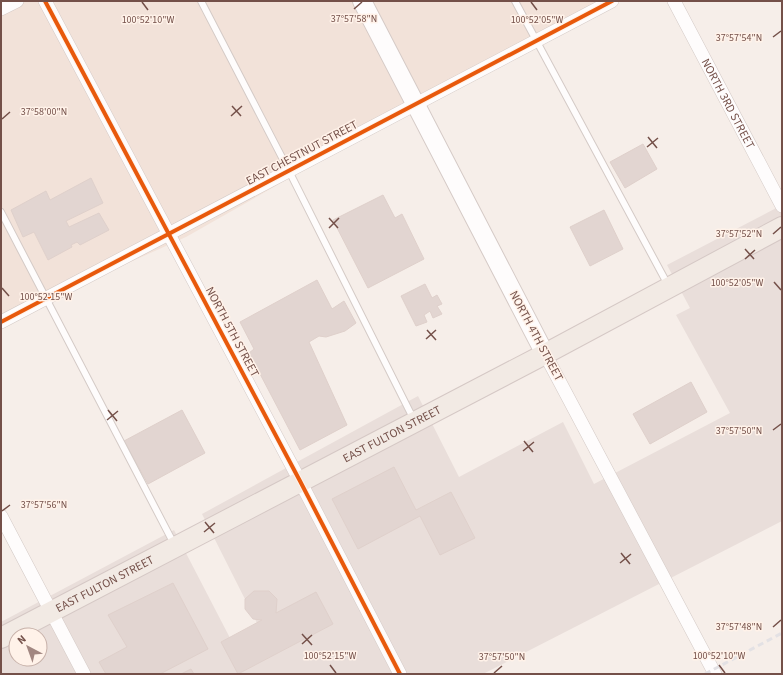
<svg xmlns="http://www.w3.org/2000/svg" width="783" height="675" font-family="'Source Sans 3',sans-serif">
<style>
.residential{fill:#f2e2d9}
.industrial{fill:#e9deda;fill-rule:evenodd}
.building{fill:#e2d5d1;stroke:#dfd0cb}
.lines{fill:none;stroke-linecap:round;stroke-linejoin:round}
.service-casing{stroke:#d4cac6;stroke-width:8}
.minor-casing{stroke:#d4cac6;stroke-width:14}
.secondary-casing{stroke:#d5cac6;stroke-width:20}
.primary-casing{stroke:#d5c8c5;stroke-width:22}
.service{stroke:#fefcfc;stroke-width:6}
.minor{stroke:#fefcfc;stroke-width:13}
.secondary{stroke:#fefcfc;stroke-width:18}
.primary{stroke:#f2eae4;stroke-width:20}
.rail{stroke:#e3e1e4;stroke-width:3;stroke-dasharray:6 4;stroke-linecap:butt}
.cycleway-casing{stroke:#fff2e9;stroke-width:6}
.cycleway{stroke:#e8590c;stroke-width:4}
.ticks{fill:none;stroke:#745049;stroke-width:1.5}
.labels{text-anchor:middle;dominant-baseline:central;stroke-width:3;stroke-linejoin:round;paint-order:stroke}
.street-label{font-size:12px;fill:#745049;stroke:#fff2e9}
.ticks-label{font-size:10px;text-anchor:middle;fill:#745049;stroke:#fff2e9;stroke-width:3;stroke-linejoin:round;paint-order:stroke}
</style>
<rect width="100%" height="100%" fill="#f6eee9"/>
<path class="residential" d="M1 1H601L186 237 1 320Z"/>
<path class="industrial" d="M782 205V521L483 674H1V622L174 530 230 638 257 623 202 514 418 396 459 477 563 422 594 484 730 413 676 315 690 308 667 265ZM16 635H40V659H16Z"/>
<path class="building" d="M643 144 657 169 625 188 610 162Z
M91 178 103 203 66 221 69 227 99 213 109 230 80 245 77 242 71 245 72 247 48 260 34 232 23 237 11 210 46 191 50 200Z
M383 195 395 218 402 214 424 259 368 288 333 220Z
M604 210 623 249 590 266 570 227Z
M317 280 332 309 344 301 356 323 345 331 326 337 319 336 309 342 347 425 300 450 249 353 254 349 240 322Z
M425 284 432 298 437 295 442 304 437 306 442 314 433 318 430 311 424 315 427 322 416 326 401 296Z
M691 382 707 412 650 444 633 414Z
M182 410 205 453 148 484 124 441Z
M394 467 416 510 451 492 475 538 440 555 420 516 358 549 332 499Z
M173 583 208 649 160 674H106L99 662 127 647 108 615Z
M254 591H269L277 599 276 613 316 592 333 624 238 674 221 642 262 620 253 619 245 609V599Z
M191 669 194 674H181Z"/>
<g class="lines">
<defs>
<path id="service" d="M201 1 289 171 414 420
M515 1 668 285
M1 212 174 544"/>
<g id="minor">
<path d="M45 1 300 481 400 674"/>
<path id="s1" d="M674 1 782 206"/>
<path d="M1 9 17 1"/>
<path d="M1 322 612 1"/>
<path d="M545 354 715 674"/>
<path d="M1 516 84 674"/>
</g>
<path id="secondary" d="M362 1 545 354"/>
<g id="primary">
<path id="s2" d="M1 638 545 354 782 227"/>
</g>
</defs>
<use href="#service" class="service-casing"/>
<use href="#minor" class="minor-casing"/>
<use href="#secondary" class="secondary-casing"/>
<use href="#primary" class="primary-casing"/>
<use href="#service" class="service"/>
<use href="#minor" class="minor"/>
<use href="#secondary" class="secondary"/>
<use href="#primary" class="primary"/>
<path class="rail" d="M705 674 782 633"/>
<defs>
<path id="cycleway" d="M45 1 300 481 400 674
M1 322 612 1"/>
</defs>
<use href="#cycleway" class="cycleway-casing"/>
<use href="#cycleway" class="cycleway"/>
</g>
<path class="ticks" d="M142 2 148 10M531 2 537 10M354 9 362 2M773 37 781 31M232 106 241 116M231 116 242 106M2 119 10 112M648 137 657 148M647 147 658 138M329 218 338 228M329 228 339 218M773 234 781 227M745 249 754 259M745 259 755 250M774 282 781 290M2 288 9 296M427 330 436 340M426 339 436 330M108 410 117 421M107 420 118 411M773 430 781 424M524 441 533 452M523 451 534 442M2 511 10 505M205 522 214 533M204 532 215 523M621 553 630 564M620 563 631 554M773 627 781 620M302 634 312 645M302 644 312 635M330 665 336 673M719 665 725 673M494 673 502 666"/>
<g class="labels">
<g class="street-label">
<text stroke="none"><textPath href="#s1" startOffset="116">NORTH 3RD STREET</textPath></text>
<text transform="translate(302 153) rotate(-28)">EAST CHESTNUT STREET</text>
<text transform="translate(232 332) rotate(62)">NORTH 5TH STREET</text>
<text transform="translate(536 336) rotate(62)">NORTH 4TH STREET</text>
<text stroke="none"><textPath href="#s2" startOffset="441">EAST FULTON STREET</textPath></text>
<text stroke="none"><textPath href="#s2" startOffset="117">EAST FULTON STREET</textPath></text>
</g>
</g>
<g class="ticks-label">
<text x="354" y="22">37°57'58"N</text>
<text x="148" y="23">100°52'10"W</text>
<text x="537" y="23">100°52'05"W</text>
<text x="739" y="41">37°57'54"N</text>
<text x="44" y="115">37°58'00"N</text>
<text x="739" y="237">37°57'52"N</text>
<text x="737" y="286">100°52'05"W</text>
<text x="46" y="300">100°52'15"W</text>
<text x="739" y="434">37°57'50"N</text>
<text x="44" y="508">37°57'56"N</text>
<text x="739" y="630">37°57'48"N</text>
<text x="330" y="659">100°52'15"W</text>
<text x="719" y="659">100°52'10"W</text>
<text x="502" y="660">37°57'50"N</text>
</g>
<rect width="783" height="675" fill="none" stroke="#745049" stroke-width="4"/>
<g transform="translate(28 647) rotate(319)"><circle r="19" fill="#fff2e9" stroke="#c7b1a9"/>
<path d="M0-3L7 15L0 10L-7 15Z" fill="#a28781"/>
<text y="-6" font-size="11" font-weight="bold" text-anchor="middle" fill="#745049">N</text>
</g>
</svg>
